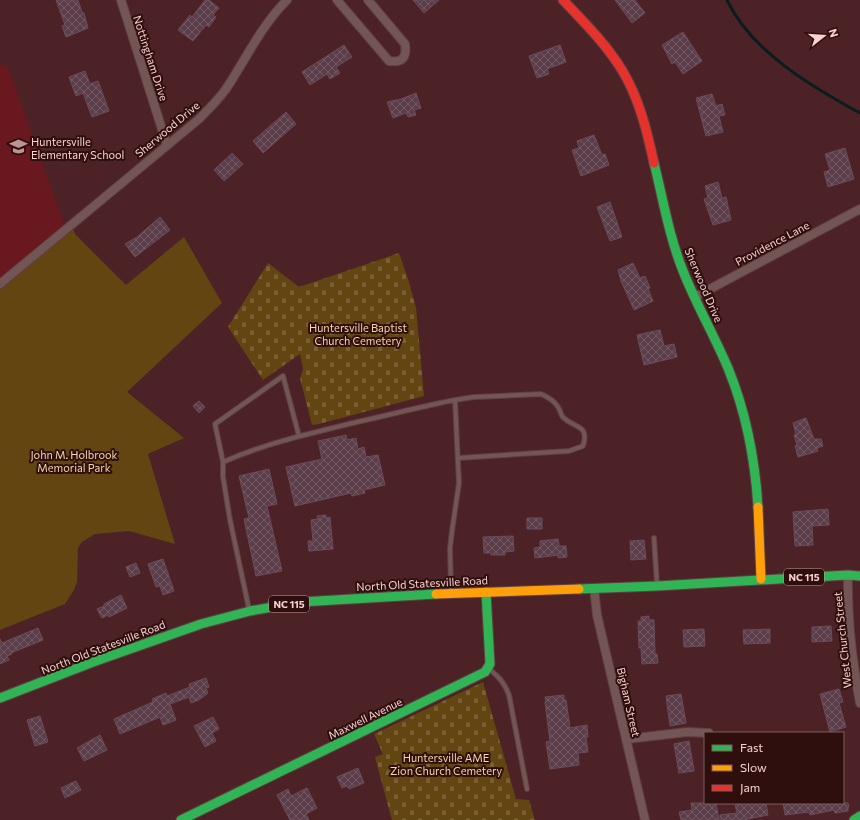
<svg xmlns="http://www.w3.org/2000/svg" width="860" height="820" font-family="Commissioner,sans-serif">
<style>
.built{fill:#69181f}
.green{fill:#624511}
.cemetery{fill:url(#cemetery-stones)}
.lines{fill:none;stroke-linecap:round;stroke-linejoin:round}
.stream{stroke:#0a1d1e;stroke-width:3}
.building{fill:url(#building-cross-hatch);stroke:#6a4d5a}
.lane-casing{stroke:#5e3f41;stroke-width:6}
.street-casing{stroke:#5e3f41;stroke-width:10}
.fast-casing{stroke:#5e3f41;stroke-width:11}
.slow-casing{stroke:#5e3f41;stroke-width:11}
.jam-casing{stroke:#5e3f41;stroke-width:11}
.lane{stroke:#745556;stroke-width:4}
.street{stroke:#745556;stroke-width:8}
.fast{stroke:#30b455;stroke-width:9}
.slow{stroke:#ff9f0a;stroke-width:9}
.jam{stroke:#e5322d;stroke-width:9}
.labels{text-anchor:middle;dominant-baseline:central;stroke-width:4;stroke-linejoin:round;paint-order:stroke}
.shield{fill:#2f0e0e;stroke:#bc9796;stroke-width:1}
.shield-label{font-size:10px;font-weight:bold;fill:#f9d2d0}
.street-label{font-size:11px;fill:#f9d2d0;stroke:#2f0e0e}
.poi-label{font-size:11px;fill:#f9d2d0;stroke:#2f0e0e;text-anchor:start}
.park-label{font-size:11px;fill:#f5d8a6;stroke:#2f0e0e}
</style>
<defs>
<pattern id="cemetery-stones" width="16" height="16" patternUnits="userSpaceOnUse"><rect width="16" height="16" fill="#624511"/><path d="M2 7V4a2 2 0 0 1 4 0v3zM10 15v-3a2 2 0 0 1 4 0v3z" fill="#795f33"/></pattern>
<pattern id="building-cross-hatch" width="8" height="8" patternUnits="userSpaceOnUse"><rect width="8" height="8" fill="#5b3e4a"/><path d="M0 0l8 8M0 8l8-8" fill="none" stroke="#735963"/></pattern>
</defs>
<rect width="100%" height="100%" fill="#4c2226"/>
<path class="built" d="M0 65H7L66 229 0 284Z"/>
<path class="green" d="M71 224 75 234 126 285 184 237 222 303 127 392 184 438 148 454 175 544 129 531 95 534 82 542 78 548 77 582 74 590 65 604 0 630V284Z"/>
<path class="cemetery" d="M399 253 409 282 416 308 424 396 319 424 312 425 300 378 303 369 300 354 263 380 228 327 268 263 299 287Z
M483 682 516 799 529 800 535 820H392L375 757 383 754 374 734Z"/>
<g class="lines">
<path class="stream" d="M727 0C751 51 812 87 860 113"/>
</g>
<path class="building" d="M56 0H78L82 12 84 13 88 28 66 37 62 26 65 25Z
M205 0H209L219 8 213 15 216 17 209 27 206 25 193 41 178 30 190 15 192 17Z
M413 0H439L424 13Z
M615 0H635L645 13 632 23Z
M683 32 702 61 683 74 675 62 672 64 662 45Z
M344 45 352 57 336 67 340 73 330 79 327 74 310 85 302 72Z
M560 45 566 62 547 69 549 74 537 78 529 56Z
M85 71 90 84 98 81 109 111 92 117 83 93 76 96 69 77Z
M416 93 421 108 414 110 416 115 408 117 406 113 393 118 387 102 401 99Z
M712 94 716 106 722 104 725 115 719 116 723 132 706 136 696 98Z
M286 112 296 124 263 153 253 141Z
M594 135 602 155 605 154 609 165 581 176 572 150 579 148 577 141Z
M845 148 854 179 828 187 824 172 830 170 825 154Z
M232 153 243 164 224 181 214 170Z
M718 182 722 198 726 197 731 220 713 225 704 199 708 198 705 186Z
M610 202 622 237 610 241 597 207Z
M160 217 170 230 135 257 125 244 137 237Z
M633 263 640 278 645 276 650 288 648 289 653 301 634 310 621 281 618 270Z
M660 330 664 346 674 344 677 357 644 365 637 335Z
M199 401 205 407 199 413 193 406Z
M806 418 814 439H821L823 446 817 448 818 451 798 457 795 446 797 445 794 435 796 434 793 423Z
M346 435 347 440 356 438 358 449 364 447 366 457 378 455 385 485 364 490 365 493 352 496 351 493 295 506 286 467 322 459 318 441Z
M269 469 277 504 267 506 282 571 256 576 244 519 249 518 239 476Z
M828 509 829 525 812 526 813 545 795 546 793 512Z
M326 515V518L330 517 333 549 309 551 308 541H313L311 520 318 519 317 516Z
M527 518H542V529H527Z
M513 536 514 551 505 552V555H491V553H484L483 537Z
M558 539 559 546H566L567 557 558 558V555L535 558 534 548 540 547V541Z
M644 540 646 559 631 560 630 541Z
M163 559 174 591 163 595 160 586 156 587 148 564Z
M136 563 140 573 130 577 126 567Z
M121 595 127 608 109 617 108 615 102 618 97 609 104 606V604Z
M649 616V620H654L655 654H657L658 663 642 664 641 648H639L638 621H641V617Z
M831 626 832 641 812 642V627Z
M38 628 43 640 11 653 12 654 7 656 9 660 0 664V639L2 643Z
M704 629 705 646 684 647 683 630Z
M770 629V643L744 644 743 630Z
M206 678 209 687 206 688 208 693 199 700 191 703 189 697 170 704 176 720 163 725 160 717 120 734 114 719 153 702 152 699 166 693 167 696 190 687 189 684Z
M839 689 843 702 839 703 846 727 830 732 820 694Z
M681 694 686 723 670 726 666 696Z
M564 695V700H566L570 728 587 725 588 737H586L588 752 578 753 579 765 550 769 546 742 550 741 545 702H546L545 697Z
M40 716 48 742 35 746 27 720Z
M213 717 219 729 212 733 216 741 205 747 194 726Z
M100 735 107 750 84 761 77 748Z
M689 741 694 771 679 773 674 744Z
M358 768 364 783 349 789 347 786 342 788 337 777Z
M76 781 81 790 65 798 61 788Z
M307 788 317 808 306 814 309 820H290L277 795 288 789 291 796Z
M691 803H716L719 820H681L679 812 692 810Z
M744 803H766L768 815 743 820H720V815L737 813 735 805Z
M783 803H848L849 807H848V811L835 813 834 810 810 815 809 812 785 815Z"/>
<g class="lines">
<defs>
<path id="lane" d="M455 400 474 397 541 394C548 397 554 400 558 407 560 410 561 414 562 416 573 429 590 423 583 446L569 451 458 458
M223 462 215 424 283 376 299 436
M654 538 657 584
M249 609 230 520 223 477V462C266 443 312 433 357 422 390 415 422 406 455 400L459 483 452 531 450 548 451 591
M488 668C499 677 504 682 509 695L527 789"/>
<path id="street" d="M121 0 167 145
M337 0 389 61C403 63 407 57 405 44L368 0
M0 284 199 119C208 110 218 100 226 89 246 59 261 26 287 0
M695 297 860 209
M848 575C847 618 852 661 860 703
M594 588 597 615 645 820
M627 739 687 732 709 733"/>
<path id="fast" d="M654 163C663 199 669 236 683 271 696 304 714 335 728 368 746 412 755 459 758 507
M579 589 657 586 848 575 860 576
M0 698 93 662 201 624 250 611 301 602 436 594
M181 820 485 672 490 664 486 592
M854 820 860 816"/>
<path id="slow" d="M758 507 761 579
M436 594 579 589"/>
<path id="jam" d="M563 0C584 22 606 44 622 70 639 98 647 131 654 163"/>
</defs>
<use href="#lane" class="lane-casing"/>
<use href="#street" class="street-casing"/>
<use href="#fast" class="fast-casing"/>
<use href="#slow" class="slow-casing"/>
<use href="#jam" class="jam-casing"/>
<use href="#lane" class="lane"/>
<use href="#street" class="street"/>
<use href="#fast" class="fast"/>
<use href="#slow" class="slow"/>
<use href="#jam" class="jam"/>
</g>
<defs>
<symbol id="school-bare" viewBox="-9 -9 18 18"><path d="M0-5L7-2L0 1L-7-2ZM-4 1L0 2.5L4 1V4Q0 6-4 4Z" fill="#bc9494" stroke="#2f0e0e" stroke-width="2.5" paint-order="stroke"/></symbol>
</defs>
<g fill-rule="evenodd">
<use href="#school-bare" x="6" y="134" width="25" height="25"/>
</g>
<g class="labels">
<g class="shield">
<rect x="784" y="569" width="40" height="16" rx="3"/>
<rect x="269" y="596" width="40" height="16" rx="3"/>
</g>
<g class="shield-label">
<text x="804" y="577">NC 115</text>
<text x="289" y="604">NC 115</text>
</g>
<g class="street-label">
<text transform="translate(151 58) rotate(72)">Nottingham Drive</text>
<text transform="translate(167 129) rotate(-40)">Sherwood Drive</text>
<text transform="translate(772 243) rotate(-28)">Providence Lane</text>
<text transform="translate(704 285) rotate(67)">Sherwood Drive</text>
<text transform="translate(422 583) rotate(-3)">North Old Statesville Road</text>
<text transform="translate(842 640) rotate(-96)">West Church Street</text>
<text transform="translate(103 647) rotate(-21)">North Old Statesville Road</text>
<text transform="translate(629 702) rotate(77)">Bigham Street</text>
<text transform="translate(365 718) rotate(-26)">Maxwell Avenue</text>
</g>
<g class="poi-label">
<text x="31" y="141">Huntersville<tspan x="31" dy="13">Elementary School</tspan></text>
</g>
<g class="park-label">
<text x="358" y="327">Huntersville Baptist<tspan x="358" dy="13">Church Cemetery</tspan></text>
<text x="74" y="454">John M. Holbrook<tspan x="74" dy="13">Memorial Park</tspan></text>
<text x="446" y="757">Huntersville AME<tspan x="446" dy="13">Zion Church Cemetery</tspan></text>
</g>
</g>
<rect x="704" y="732" width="140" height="72" fill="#2f0e0e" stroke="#805c5c"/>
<rect x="712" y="745" width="20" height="6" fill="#30b455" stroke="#805c5c"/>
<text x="740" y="752" font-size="12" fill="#f9d2d0">Fast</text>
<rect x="712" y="765" width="20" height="6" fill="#ff9f0a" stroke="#805c5c"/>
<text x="740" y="772" font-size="12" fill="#f9d2d0">Slow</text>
<rect x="712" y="785" width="20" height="6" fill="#e5322d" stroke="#805c5c"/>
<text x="740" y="792" font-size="12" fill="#f9d2d0">Jam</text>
<g transform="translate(824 36) rotate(73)" stroke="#2f0e0e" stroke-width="3" paint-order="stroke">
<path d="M0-3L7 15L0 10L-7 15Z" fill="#f9d2d0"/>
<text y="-6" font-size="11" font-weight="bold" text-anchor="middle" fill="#f9d2d0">N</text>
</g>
</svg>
